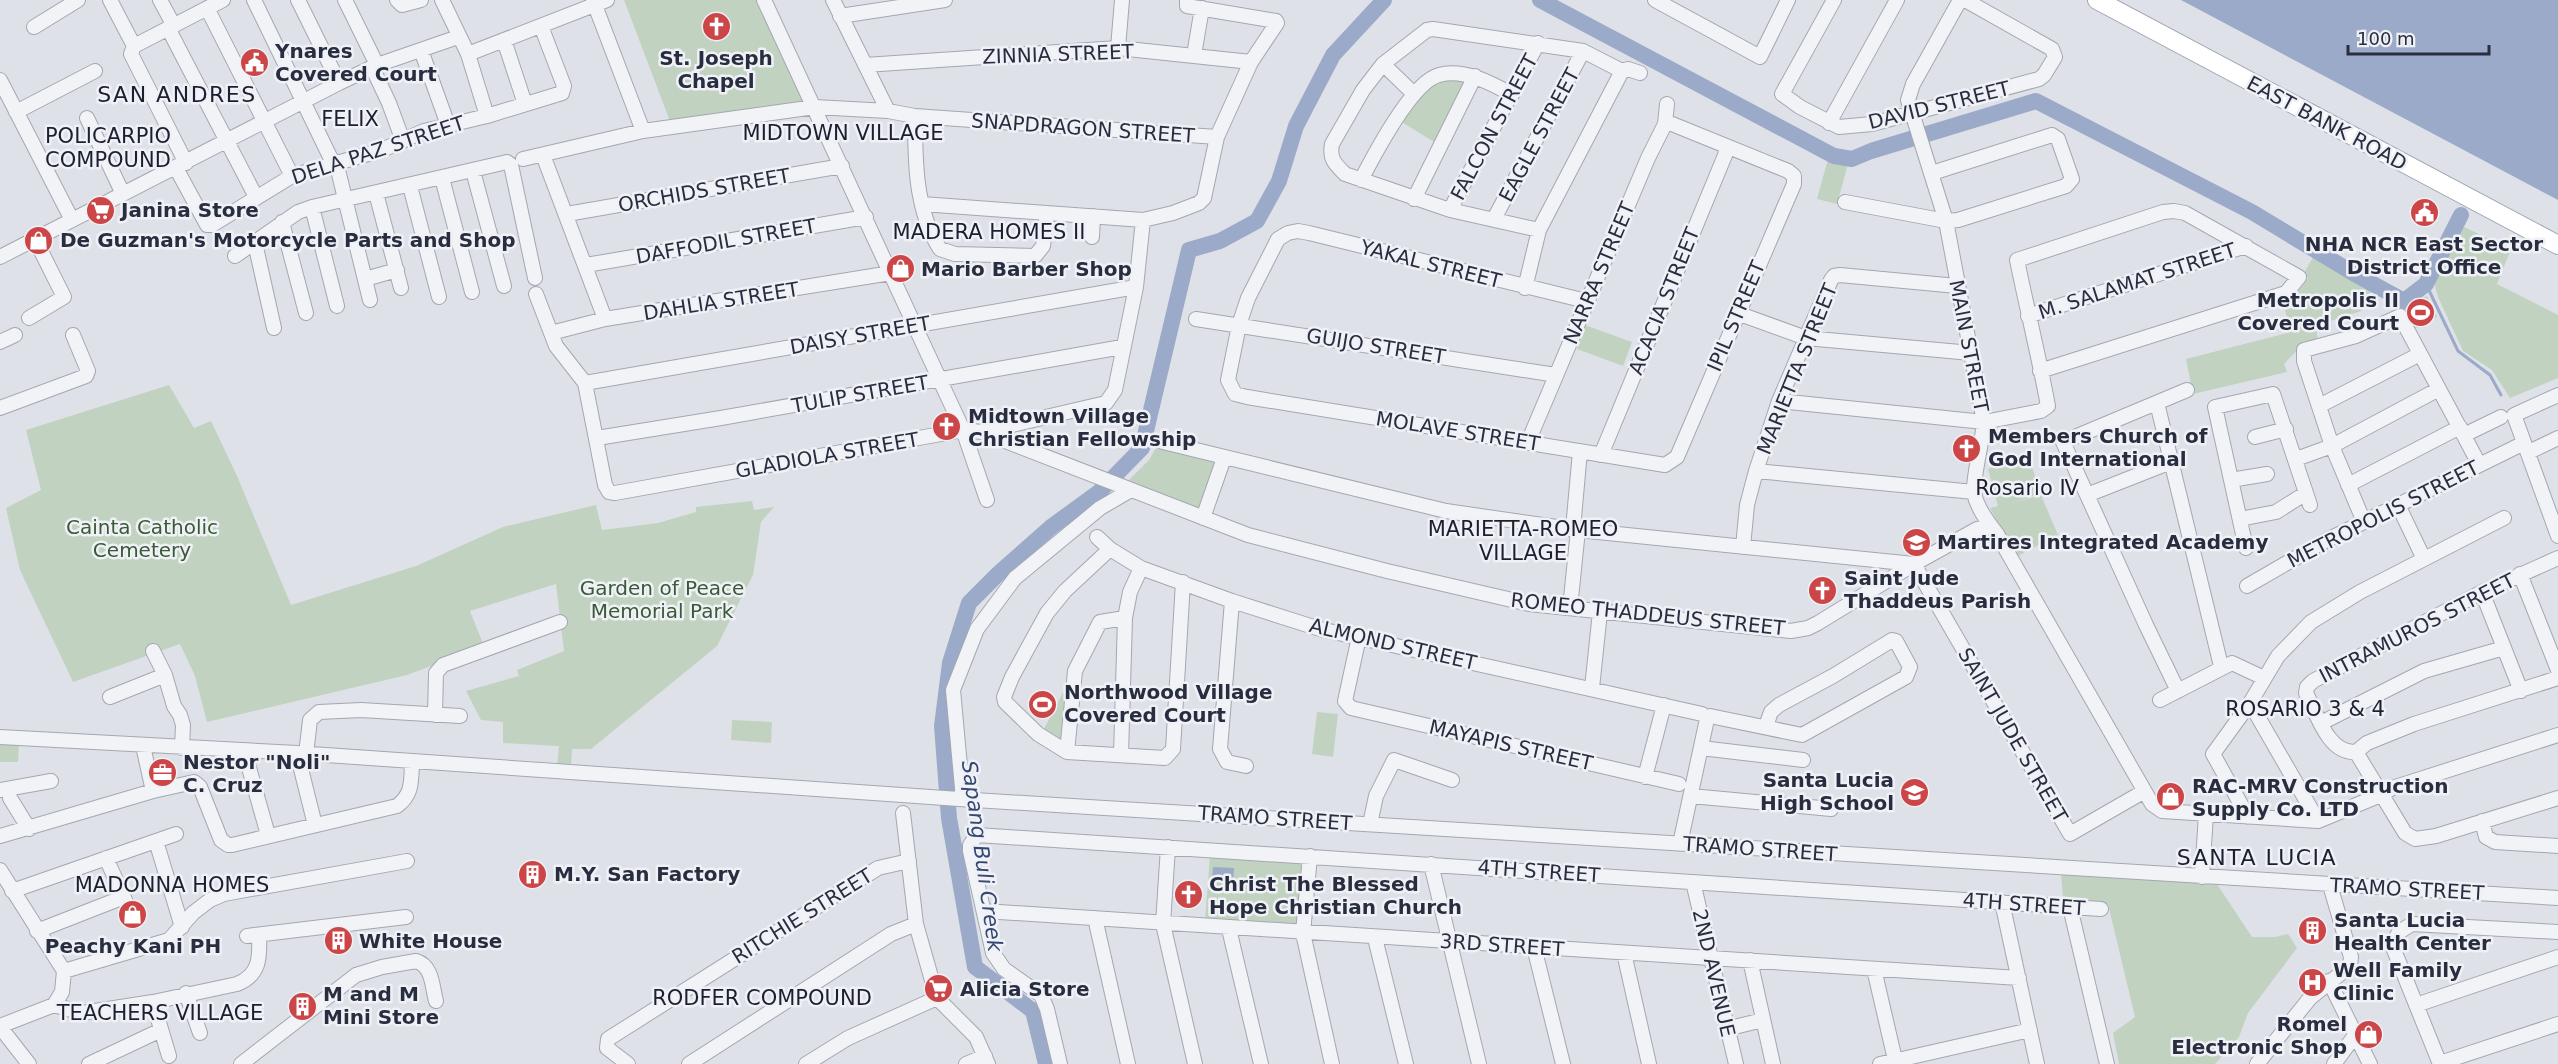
<svg xmlns="http://www.w3.org/2000/svg" width="2558" height="1064" font-family="'DejaVu Sans',sans-serif">
<style>
.green{fill:#c2d2c0}
.water{fill:#9baac8}
.lines{fill:none;stroke-linecap:round;stroke-linejoin:round}
.stream{stroke:#9baac8;stroke-width:3}
.river{stroke:#9baac8;stroke-width:16}
.minor-casing{stroke:#a4a7b2;stroke-width:16}
.major-casing{stroke:#9fa4b4;stroke-width:20}
.minor{stroke:#f2f3f6;stroke-width:14}
.major{stroke:#fff;stroke-width:18}
.labels{text-anchor:middle;dominant-baseline:central;stroke-width:5;stroke-linejoin:round;paint-order:stroke}
.poi-label{font-size:20px;font-weight:bold;fill:#282d3f;stroke:#eff1f6;text-anchor:start}
.street-label{font-size:20px;fill:#282d3f;stroke:#eff1f6}
.park-label{font-size:20px;fill:#385a36;stroke:#eff1f6}
.neighbourhood-label{font-size:21px;fill:#1b1f30;stroke:#eff1f6}
.water-label{font-size:21px;font-style:italic;fill:#334772;stroke:#eff1f6}
.quarter-label{font-size:22px;letter-spacing:1.5px;fill:#1b1f30;stroke:#eff1f6}
</style>
<rect width="100%" height="100%" fill="#dfe1e8"/>
<path class="green" d="M624 0H758L804 104 671 124Z
M1442 78 1470 79 1434 142 1400 121 1415 96Z
M1828 159 1848 164 1837 204 1817 199Z
M2462 226 2511 249 2497 284 2558 315V378L2510 398 2492 370 2463 351 2438 297 2433 279Z
M2313 257 2372 290 2361 311 2315 326 2318 340C2302 344 2295 352 2284 364L2287 372 2193 394 2186 359 2291 332 2282 300 2295 295 2308 278 2304 273Z
M2427 296 2437 317 2414 329 2403 307Z
M1585 325 1632 342 1623 366 1577 349Z
M169 385 194 428 211 421 237 476 291 605 416 566 503 527 596 505 602 530 658 523 696 512V507L752 501 754 510 774 507 761 522 753 575 717 646 591 749H572L571 768 557 767 559 746 503 743V722L481 720 466 691 519 676 517 670 564 651 556 584 470 611 484 646 407 675 207 722 195 676 180 644 73 682 20 570 6 508 41 490 26 430Z
M1158 444 1215 462 1198 510 1127 482 1149 460Z
M2028 452 2040 494 2012 503 2041 495 2058 535 2016 557 1990 508 1998 506 1988 469 2010 462 2009 457Z
M1071 677 1064 748 1042 733Z
M1317 712 1338 714 1333 757 1312 754Z
M732 720 772 722 771 743 731 740Z
M0 743 19 744 18 762H0Z
M1210 856 1302 861 1296 928 1205 921Z
M2061 873 2217 884 2252 937H2275L2288 934 2297 948 2248 1013 2239 1037 2215 1064H2119L2113 1033 2135 1017 2108 904 2063 898Z"/>
<path class="water" d="M2181 0H2558V200Z
M1213 867 1234 868 1233 882 1212 881Z"/>
<g class="lines">
<path class="stream" d="M2426 284 2458 351 2490 375 2501 395"/>
<path class="river" d="M1540 0 1834 156 1852 159 1871 151 2036 101 2252 212 2353 273 2404 301 2426 284 2461 215
M1046 1064 1033 1011 975 967 949 818 942 726 950 663 969 603 999 573 1051 527 1099 492 1142 448 1189 250 1220 241 1257 221 1279 181 1296 126 1333 55 1384 0"/>
<defs>
<path id="minor" d="M110 0 134 46 131 54 186 163
M160 0 174 26
M254 0 333 163
M298 0 339 83
M345 0 377 65
M397 0 402 5 421 0
M442 0 468 54 487 116
M593 0 643 131
M764 0 963 430 987 500
M833 0 888 111
M1655 0 1760 57 1788 0
M1834 0 1782 94 1800 107 1839 127 1872 124 2039 79 2044 75 2055 57 2052 49 1965 0
M1960 0 1913 84 1908 100 1946 221 1984 422C1983 438 1972 482 1974 493 1977 508 1988 522 1997 534L2152 804 2162 811 2318 821 2383 794 2392 788 2558 735
M207 8 292 176
M840 16 945 0
M34 27 78 0
M168 28 256 197
M504 40 525 104
M134 46 223 0
M1118 48 1122 0
M421 50 448 125
M468 54 607 0
M1194 55 1202 8
M1383 64 1414 94
M865 65 1118 48 1251 62
M372 67 389 103 403 141
M0 80 72 220
M16 112 95 71
M915 116C915 160 915 210 940 249L955 254 1035 256 1043 246 1047 213
M87 118 123 194
M1829 123 1897 0
M543 155 605 319
M523 159 643 131 815 107 888 111 915 116 1217 137
M336 162 370 300
M176 168 207 225H212L292 176 382 150 424 131 487 116 562 93 564 86 541 26
M473 171 504 286
M442 178 472 292
M1361 180C1374 155 1412 82 1439 75 1463 68 1492 83 1512 95
M410 186 439 297
M376 193 401 288
M1414 199 1475 76
M1845 202 1946 221 1958 220 2066 186 2072 179 2058 139 2052 135 1932 173
M922 204 1143 220 1173 213 1199 203 1204 198 1217 137 1251 62 1277 23 1276 21 1187 6V0
M312 207 337 306
M1450 210 1538 43
M567 214 842 166
M1494 219 1583 51
M282 222 306 313
M1539 230 1450 210 1345 174C1335 164 1329 159 1332 144L1363 90 1383 64 1427 30 1433 29 1583 51 1622 71 1628 69 1640 73
M1092 237 1093 216
M255 243 274 328
M235 256 298 212 312 207 507 162 511 165 535 278
M0 257 339 83 377 65 458 37
M586 265 866 217
M365 279 397 270
M1525 288 1539 230 1622 71
M536 294 556 346 585 383 605 485 609 492 615 493 963 430 982 432 1106 403 1115 390 1136 287 1143 220
M1586 301 1309 233 1298 231 1288 233 1278 239 1248 298 1239 325 1228 380 1235 394 1247 397 1665 465 1677 457 1794 184V176L1788 171 1672 124H1665
M1737 313 1806 338 1971 353
M2028 316 2246 246
M29 318 64 297 35 239
M1196 319 1556 375
M551 333 605 319 891 273
M0 342 15 335
M585 383 1136 287
M2558 395 2514 415 2558 536
M1779 401 1984 422 2041 411 2048 406C2039 357 2027 309 2017 260L2163 212 2174 211 2185 213 2299 277 2286 293 2040 371
M2157 403 2221 666
M2319 406 2420 354
M0 408 86 376 88 371 73 335
M982 432 1248 535 1387 571 1529 604 1791 631 1808 628 1818 623 1914 564 1977 529 1989 526
M2464 435 2501 417
M2255 437 2286 429
M597 438 721 418 1122 347
M1163 442 1446 511 1578 530 1914 564 2070 834 2143 792
M1528 442 1648 158 1665 124 1667 104
M2529 452 2558 438
M1601 455 1728 148
M2296 459 2332 446 2439 389
M1756 471 1974 492
M2231 480 2267 474
M2348 485 2460 427
M2087 495 2171 462
M2398 505 2424 559
M1203 518 1224 458
M2240 519 2276 512 2306 493
M2364 522 2332 446 2304 361V350L2356 336 2400 316 2479 464
M1573 529 1580 451
M1097 537 1110 549 1141 568 1232 601 1320 629 1702 714
M1743 547 1747 505 1756 471 1779 401 1831 280 1834 276 1840 275 1957 286
M2246 548 2215 407 2273 394 2310 505
M1110 549 1065 591 1047 613 1012 677 1004 697 1005 702 1038 734 1067 752 1165 758 1173 749 1183 582
M2520 574 2558 670
M2247 586 2325 541 2520 445
M2482 592 2521 691
M1232 601 1220 749 1227 762 1246 766
M1570 608 1578 530
M1359 637 1345 701 1351 708 1679 784
M153 651 165 675 174 706 180 715 183 725 182 748
M1592 688 1600 612
M2178 691 2146 625 2063 442 2187 390
M110 697 165 675
M2160 700 2232 663 2264 678
M2250 703 2318 821
M435 715 436 673 443 665 560 622
M2321 723 2424 671 2504 648
M0 737 297 753 959 799 2558 898
M143 746 153 791
M1701 748 1803 760
M244 750 268 835
M1067 752 1075 671 1100 622 1125 618
M2356 752C2328 754 2317 714 2306 693L2307 687 2313 681 2482 592 2558 558
M2356 752 2405 833 2415 839 2436 836 2558 798
M2356 752 2367 743 2414 724 2558 678
M297 753 315 825
M306 754 310 720 319 712 361 710 460 716
M1121 755 1125 618 1130 592 1141 568
M1645 777 1664 705
M0 790 51 781
M1691 796 1831 809
M10 798 29 829
M963 799 953 690 977 629 1015 578 1100 508 1131 490
M903 813 916 924 937 998 976 1037 988 1064
M2248 817 2213 754 2250 703 2278 656 2311 622 2360 592 2504 518
M2482 821 2486 837 2495 842 2558 846
M1370 824 1376 796 1394 760 1452 780
M0 836 153 791 194 782 200 787 221 840 228 845H232L397 806C413 794 411 781 412 763
M156 841 182 927
M1680 844 1707 719 1710 716 1802 735 1906 677 1910 667 1896 641 1892 640 1833 676 1779 705 1771 712 1766 726
M1168 847 1163 924 1195 1064
M1310 856 1303 933 1332 1064
M106 858 134 920
M1431 864 1479 1064
M0 870 64 971 62 992 54 1005
M2202 877 2206 814
M1693 882 1736 1064
M12 891 176 834
M2002 902 2037 1064
M2070 907 2107 1064
M984 911 2019 978
M1095 918 1128 1064
M1229 929 1261 1064
M37 931 124 897
M247 936 406 917
M1375 938 1406 1064
M1534 947 1563 1064
M1624 953 1649 1064
M1750 960 1773 1064
M1874 969 1896 1064
M64 971 169 940 193 913 210 900 224 894 407 861
M2329 981 2370 1064
M186 993 200 1033
M153 1002 169 1056
M54 1005 82 1013 153 1002 237 984C260 975 260 957 259 936
M2416 1005 2558 957
M0 1026 54 1005
M0 1027 29 1064
M1726 1029 1763 1020
M2440 1063 2558 1024
M89 1064 161 1030
M241 1064 356 975 382 967 416 961C433 966 432 987 436 1001
M628 1064 607 1048 608 1039 878 868 909 861
M689 1064 891 934 916 924
M806 1064 848 1038 937 998
M966 1064 985 1056
M1060 1064 1047 1009 1041 995 1004 969 993 953 970 851V845L977 835 2101 909
M1880 1064 2030 1030
M2257 1064 2310 998 2350 966 2351 957 2330 885
M2334 1064 2356 1034
M2440 1064 2392 945 2399 932 2412 924 2558 932"/>
<path id="major" d="M2097 0 2558 245"/>
</defs>
<use href="#minor" class="minor-casing"/>
<use href="#major" class="major-casing"/>
<use href="#minor" class="minor"/>
<use href="#major" class="major"/>
</g>
<defs>
<symbol id="church-disc" viewBox="-11 -11 22 22"><circle r="9.5" fill="#cc4648" stroke="#eff1f6"/><path d="M-1.2-6h2.4v3.5h3.3v2.4h-3.3V6h-2.4V-.1h-3.3v-2.4h3.3Z" fill="#fff"/></symbol>
<symbol id="civic-disc" viewBox="-11 -11 22 22"><circle r="9.5" fill="#cc4648" stroke="#eff1f6"/><path d="M-.6-6.5H3V-4.5H.6V-3L4-1V1h2V6H-6V1h2V-1L-.6-3ZM-1.2 2.5V6h2.4V2.5Z" fill="#fff"/></symbol>
<symbol id="supermarket-disc" viewBox="-11 -11 22 22"><circle r="9.5" fill="#cc4648" stroke="#eff1f6"/><path d="M-6-5.5h2.5l.6 2H6L4.5 2H-2.5L-4.4-4H-6ZM-1.5 3.2a1.3 1.3 0 1 0 .1 0ZM3 3.2a1.3 1.3 0 1 0 .1 0Z" fill="#fff"/></symbol>
<symbol id="shop-disc" viewBox="-11 -11 22 22"><circle r="9.5" fill="#cc4648" stroke="#eff1f6"/><path d="M-5-2.5h2.3a2.7 3.5 0 0 1 5.4 0H5L5.5 6h-11ZM-1.5-2.5h3a1.5 2.3 0 0 0-3 0Z" fill="#fff"/></symbol>
<symbol id="stadium-disc" viewBox="-11 -11 22 22"><circle r="9.5" fill="#cc4648" stroke="#eff1f6"/><path d="M0-5a6.5 5 0 1 0 0 10a6.5 5 0 1 0 0-10ZM-3.5-1.8h7v3.6h-7Z" fill="#fff"/></symbol>
<symbol id="school-disc" viewBox="-11 -11 22 22"><circle r="9.5" fill="#cc4648" stroke="#eff1f6"/><path d="M0-5L7-2L0 1L-7-2ZM-4 1L0 2.5L4 1V4Q0 6-4 4Z" fill="#fff"/></symbol>
<symbol id="office-disc" viewBox="-11 -11 22 22"><circle r="9.5" fill="#cc4648" stroke="#eff1f6"/><path d="M-6-3h4V-5.5h4V-3h4V5H-6ZM-1-4.5V-3h2v-1.5ZM-6 0V1H6V0Z" fill="#fff"/></symbol>
<symbol id="building-disc" viewBox="-11 -11 22 22"><circle r="9.5" fill="#cc4648" stroke="#eff1f6"/><path d="M-4-6H4V6H1V3H-1V6H-4ZM-2.5-4.3h1.7v1.8h-1.7ZM.8-4.3h1.7v1.8H.8ZM-2.5-1h1.7V.8h-1.7ZM.8-1h1.7V.8H.8Z" fill="#fff"/></symbol>
<symbol id="hospital-disc" viewBox="-11 -11 22 22"><circle r="9.5" fill="#cc4648" stroke="#eff1f6"/><path d="M-5-5h3v3.5h4V-5h3V5h-3V1.5h-4V5h-3Z" fill="#fff"/></symbol>
</defs>
<g fill-rule="evenodd">
<use href="#church-disc" x="700" y="10" width="33" height="33"/>
<use href="#civic-disc" x="238" y="46" width="33" height="33"/>
<use href="#supermarket-disc" x="84" y="194" width="33" height="33"/>
<use href="#civic-disc" x="2408" y="196" width="33" height="33"/>
<use href="#shop-disc" x="22" y="224" width="33" height="33"/>
<use href="#shop-disc" x="884" y="252" width="33" height="33"/>
<use href="#stadium-disc" x="2404" y="296" width="33" height="33"/>
<use href="#church-disc" x="930" y="410" width="33" height="33"/>
<use href="#church-disc" x="1950" y="432" width="33" height="33"/>
<use href="#school-disc" x="1900" y="526" width="33" height="33"/>
<use href="#church-disc" x="1806" y="574" width="33" height="33"/>
<use href="#stadium-disc" x="1026" y="688" width="33" height="33"/>
<use href="#office-disc" x="146" y="756" width="33" height="33"/>
<use href="#school-disc" x="1898" y="776" width="33" height="33"/>
<use href="#shop-disc" x="2154" y="780" width="33" height="33"/>
<use href="#building-disc" x="516" y="858" width="33" height="33"/>
<use href="#church-disc" x="1172" y="878" width="33" height="33"/>
<use href="#shop-disc" x="116" y="898" width="33" height="33"/>
<use href="#building-disc" x="2296" y="914" width="33" height="33"/>
<use href="#building-disc" x="322" y="924" width="33" height="33"/>
<use href="#hospital-disc" x="2296" y="966" width="33" height="33"/>
<use href="#supermarket-disc" x="922" y="972" width="33" height="33"/>
<use href="#building-disc" x="286" y="990" width="33" height="33"/>
<use href="#shop-disc" x="2352" y="1018" width="33" height="33"/>
</g>
<g class="labels">
<g class="poi-label">
<text x="275" y="51">Ynares<tspan x="275" dy="23">Covered Court</tspan></text>
<text x="716" y="58" text-anchor="middle">St. Joseph<tspan x="716" dy="23">Chapel</tspan></text>
<text x="121" y="210">Janina Store</text>
<text x="60" y="240">De Guzman's Motorcycle Parts and Shop</text>
<text x="2424" y="244" text-anchor="middle">NHA NCR East Sector<tspan x="2424" dy="23">District Office</tspan></text>
<text x="921" y="269">Mario Barber Shop</text>
<text x="2399" y="300" text-anchor="end">Metropolis II<tspan x="2399" dy="23">Covered Court</tspan></text>
<text x="968" y="416">Midtown Village<tspan x="968" dy="23">Christian Fellowship</tspan></text>
<text x="1988" y="436">Members Church of<tspan x="1988" dy="23">God International</tspan></text>
<text x="1937" y="542">Martires Integrated Academy</text>
<text x="1844" y="578">Saint Jude<tspan x="1844" dy="23">Thaddeus Parish</tspan></text>
<text x="1064" y="692">Northwood Village<tspan x="1064" dy="23">Covered Court</tspan></text>
<text x="183" y="762">Nestor "Noli"<tspan x="183" dy="23">C. Cruz</tspan></text>
<text x="1894" y="780" text-anchor="end">Santa Lucia<tspan x="1894" dy="23">High School</tspan></text>
<text x="2192" y="786">RAC-MRV Construction<tspan x="2192" dy="23">Supply Co. LTD</tspan></text>
<text x="554" y="874">M.Y. San Factory</text>
<text x="1209" y="884">Christ The Blessed<tspan x="1209" dy="23">Hope Christian Church</tspan></text>
<text x="2334" y="920">Santa Lucia<tspan x="2334" dy="23">Health Center</tspan></text>
<text x="359" y="941">White House</text>
<text x="133" y="946" text-anchor="middle">Peachy Kani PH</text>
<text x="2333" y="970">Well Family<tspan x="2333" dy="23">Clinic</tspan></text>
<text x="960" y="989">Alicia Store</text>
<text x="323" y="994">M and M<tspan x="323" dy="23">Mini Store</tspan></text>
<text x="2347" y="1024" text-anchor="end">Romel<tspan x="2347" dy="23">Electronic Shop</tspan></text>
</g>
<g class="street-label">
<text transform="translate(1058 54) rotate(-2)">ZINNIA STREET</text>
<text transform="translate(1939 105) rotate(-14)">DAVID STREET</text>
<text transform="translate(2327 123) rotate(28)">EAST BANK ROAD</text>
<text transform="translate(1494 127) rotate(-62)">FALCON STREET</text>
<text transform="translate(1083 128) rotate(4)">SNAPDRAGON STREET</text>
<text transform="translate(1539 135) rotate(-62)">EAGLE STREET</text>
<text transform="translate(378 150) rotate(-18)">DELA PAZ STREET</text>
<text transform="translate(704 190) rotate(-10)">ORCHIDS STREET</text>
<text transform="translate(726 241) rotate(-10)">DAFFODIL STREET</text>
<text transform="translate(1431 264) rotate(14)">YAKAL STREET</text>
<text transform="translate(1599 273) rotate(-67)">NARRA STREET</text>
<text transform="translate(2137 281) rotate(-18)">M. SALAMAT STREET</text>
<text transform="translate(721 301) rotate(-9)">DAHLIA STREET</text>
<text transform="translate(1664 301) rotate(-68)">ACACIA STREET</text>
<text transform="translate(1736 316) rotate(-67)">IPIL STREET</text>
<text transform="translate(860 335) rotate(-10)">DAISY STREET</text>
<text transform="translate(1376 346) rotate(9)">GUIJO STREET</text>
<text transform="translate(1969 346) rotate(79)">MAIN STREET</text>
<text transform="translate(1797 369) rotate(-68)">MARIETTA STREET</text>
<text transform="translate(860 394) rotate(-10)">TULIP STREET</text>
<text transform="translate(1458 431) rotate(9)">MOLAVE STREET</text>
<text transform="translate(827 455) rotate(-10)">GLADIOLA STREET</text>
<text transform="translate(2383 514) rotate(-27)">METROPOLIS STREET</text>
<text transform="translate(1648 614) rotate(6)">ROMEO THADDEUS STREET</text>
<text transform="translate(2417 628) rotate(-27)">INTRAMUROS STREET</text>
<text transform="translate(1393 644) rotate(13)">ALMOND STREET</text>
<text transform="translate(2013 735) rotate(60)">SAINT JUDE STREET</text>
<text transform="translate(1511 745) rotate(13)">MAYAPIS STREET</text>
<text transform="translate(1275 818) rotate(4)">TRAMO STREET</text>
<text transform="translate(1760 849) rotate(4)">TRAMO STREET</text>
<text transform="translate(1539 871) rotate(4)">4TH STREET</text>
<text transform="translate(2407 889) rotate(3)">TRAMO STREET</text>
<text transform="translate(2024 904) rotate(4)">4TH STREET</text>
<text transform="translate(802 916) rotate(-32)">RITCHIE STREET</text>
<text transform="translate(1502 945) rotate(4)">3RD STREET</text>
<text transform="translate(1714 973) rotate(77)">2ND AVENUE</text>
</g>
<g class="park-label">
<text x="142" y="527">Cainta Catholic<tspan x="142" dy="23">Cemetery</tspan></text>
<text x="662" y="588">Garden of Peace<tspan x="662" dy="23">Memorial Park</tspan></text>
</g>
<g class="neighbourhood-label">
<text x="350" y="119">FELIX</text>
<text x="843" y="133">MIDTOWN VILLAGE</text>
<text x="108" y="136">POLICARPIO<tspan x="108" dy="24">COMPOUND</tspan></text>
<text x="989" y="232">MADERA HOMES II</text>
<text x="2027" y="488">Rosario Ⅳ</text>
<text x="1523" y="529">MARIETTA-ROMEO<tspan x="1523" dy="24">VILLAGE</tspan></text>
<text x="2305" y="709">ROSARIO 3 &amp; 4</text>
<text x="172" y="885">MADONNA HOMES</text>
<text x="762" y="998">RODFER COMPOUND</text>
<text x="160" y="1013">TEACHERS VILLAGE</text>
</g>
<g class="water-label">
<text transform="translate(982 856) rotate(82)">Sapang Buli Creek</text>
</g>
<g class="quarter-label">
<text x="177" y="94">SAN ANDRES</text>
<text x="2257" y="857">SANTA LUCIA</text>
</g>
</g>
<path d="M2348 45v9h141v-9" fill="none" stroke="#282d3f" stroke-width="3"/>
<text x="2357" y="45" font-size="18" fill="#282d3f" stroke="#eff1f6" stroke-width="4.5" paint-order="stroke">100 m</text>
</svg>
